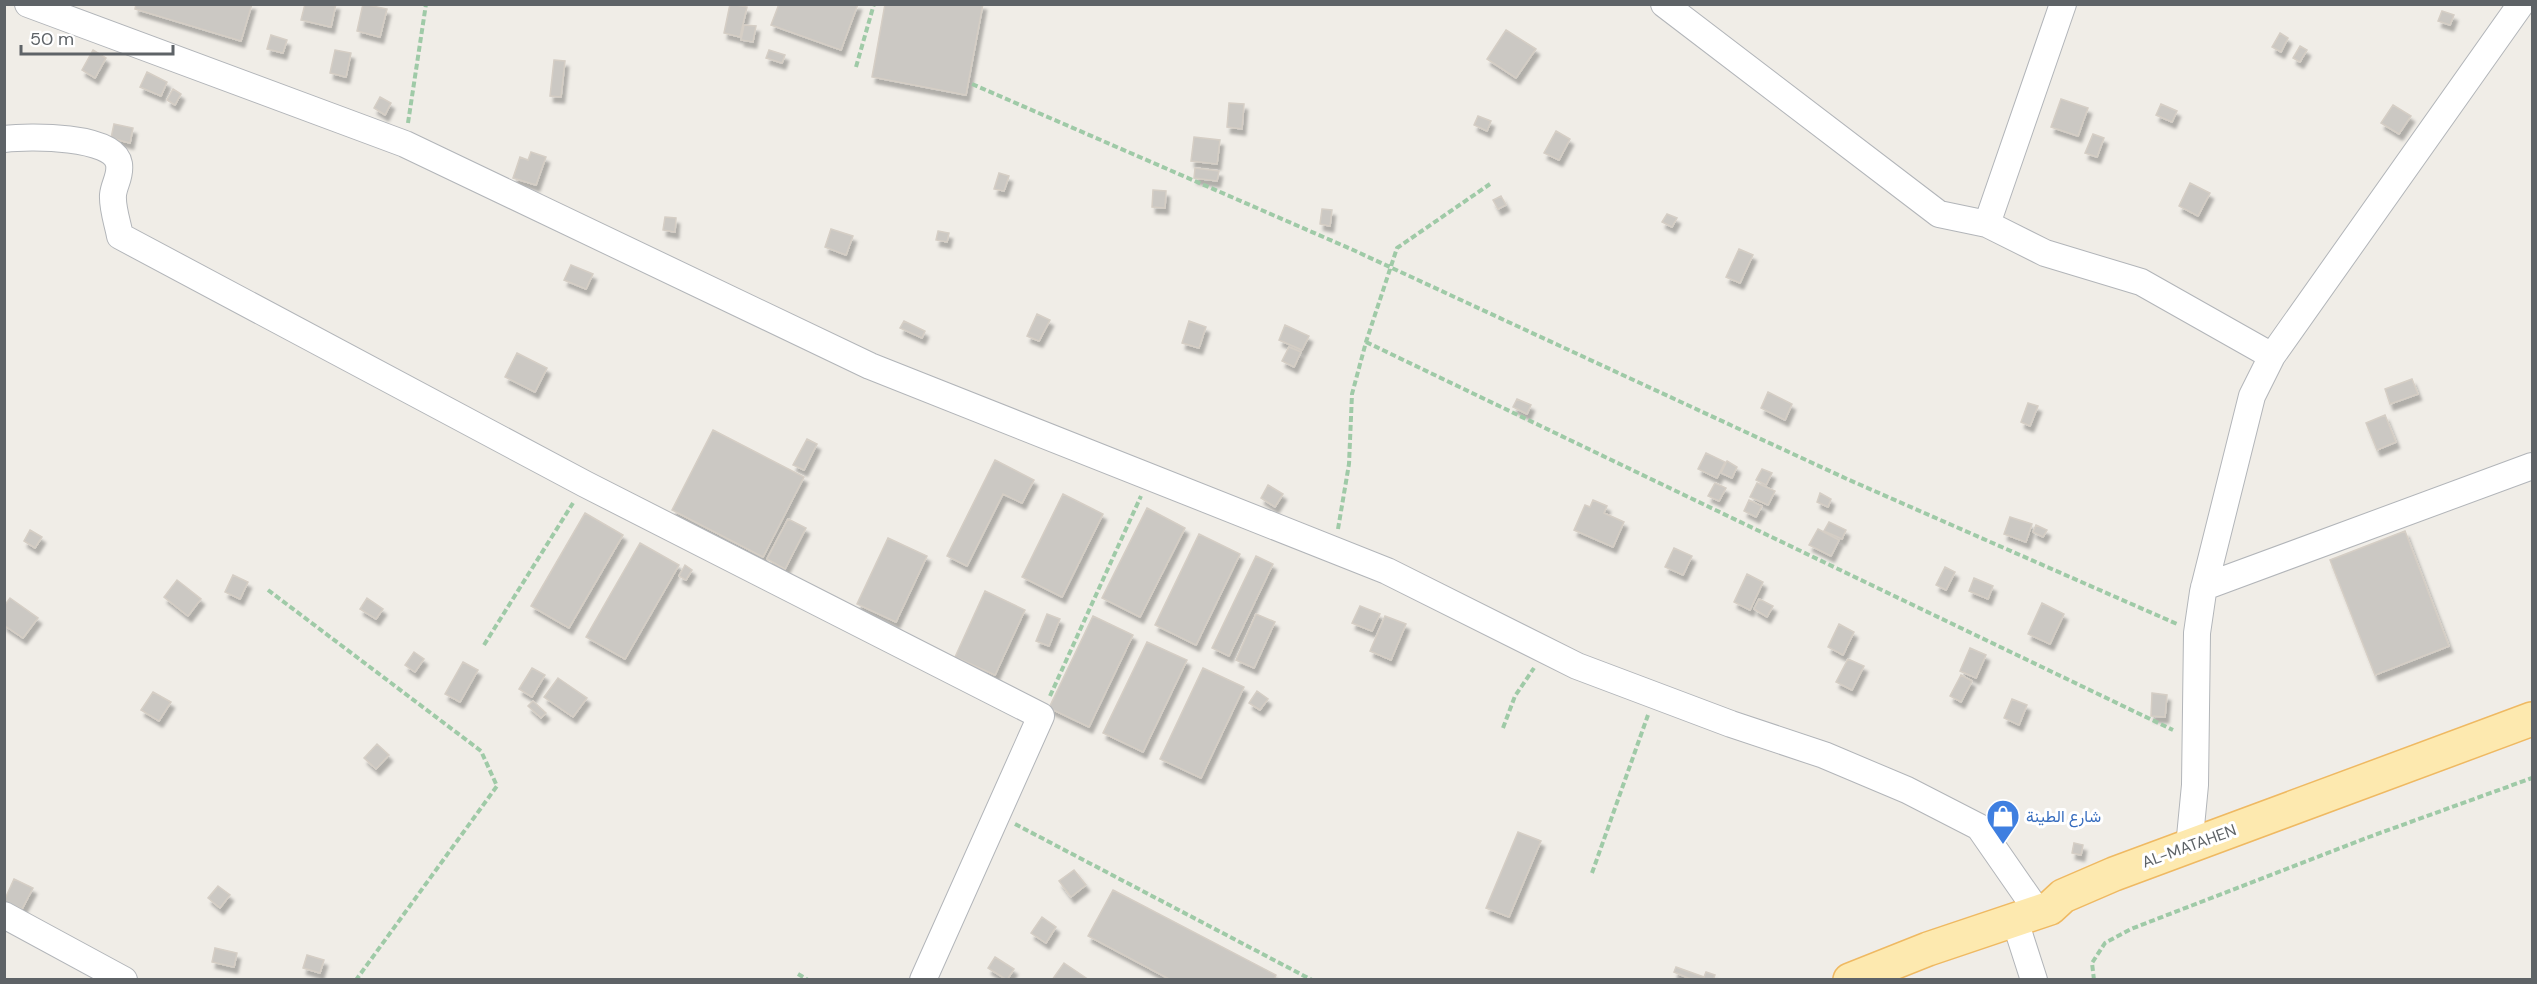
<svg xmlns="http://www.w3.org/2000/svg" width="2537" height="984" font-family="'DM Sans',Vazirmatn,sans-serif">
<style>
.building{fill:#cbc8c3;stroke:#d5cec5;stroke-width:1.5;filter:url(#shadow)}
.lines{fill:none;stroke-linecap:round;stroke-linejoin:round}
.minor-casing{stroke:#b2b5b9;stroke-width:28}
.major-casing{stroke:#efb962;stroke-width:36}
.path{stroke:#9fcaa7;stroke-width:4;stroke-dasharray:6 3;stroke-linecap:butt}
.minor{stroke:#fff;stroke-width:26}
.major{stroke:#fde9af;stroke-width:33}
.labels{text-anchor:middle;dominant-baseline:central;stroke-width:6;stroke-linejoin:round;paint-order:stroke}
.shop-label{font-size:16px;fill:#366cbe;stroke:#fff;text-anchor:start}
.street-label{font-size:16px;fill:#5e6367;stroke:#fff}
</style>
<defs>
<filter id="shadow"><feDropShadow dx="3.5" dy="6" stdDeviation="1.5" flood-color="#0004"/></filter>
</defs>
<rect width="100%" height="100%" fill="#f0ede7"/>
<path class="building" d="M136 4H252L241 41 135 9Z
M305 4H336L331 27 301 20Z
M363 4 387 9 380 37 357 31Z
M730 4 747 7 740 37 724 33Z
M779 4H858L841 50 771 25Z
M885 4H983L966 95 872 77Z
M2442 11 2454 15 2450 25 2438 21Z
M744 25 756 26 753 42 741 40Z
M1506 30 1536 49 1516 78 1487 59Z
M2280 33 2288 38 2281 52 2272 47Z
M271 35 287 40 283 53 267 49Z
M2300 46 2307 50 2300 62 2293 58Z
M93 50 106 58 95 78 82 70Z
M335 50 351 53 346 77 330 73Z
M769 50 785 55 782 63 766 58Z
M554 60 565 61 561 97 550 96Z
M147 72 167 82 161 96 140 87Z
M173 89 181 94 175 105 167 100Z
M380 97 391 103 385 115 374 108Z
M2061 99 2088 108 2078 136 2051 127Z
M1229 103 1244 104 1242 129 1227 127Z
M2161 104 2177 111 2172 122 2156 115Z
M2393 105 2411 116 2399 134 2381 123Z
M1478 116 1491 121 1487 131 1474 125Z
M114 124 133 128 130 143 111 138Z
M1556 131 1570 139 1559 160 1544 153Z
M2093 134 2104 138 2097 157 2085 153Z
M1194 137 1220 140 1217 164 1191 161Z
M531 152 546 157 536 185 513 178 520 157 528 160Z
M1195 168 1219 171 1217 181 1194 178Z
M999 173 1009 176 1004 191 994 189Z
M2190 183 2210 193 2198 216 2179 206Z
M1153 190 1166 191 1165 208 1152 207Z
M1501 196 1506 205 1498 209 1493 200Z
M1322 209 1332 210 1330 226 1320 224Z
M1667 214 1677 218 1672 227 1662 222Z
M665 217 676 218 675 232 663 230Z
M831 229 853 236 846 255 825 247Z
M938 231 949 233 947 242 936 240Z
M1739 249 1753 255 1740 283 1726 277Z
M571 265 593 274 586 289 564 280Z
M1037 314 1050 320 1039 341 1027 336Z
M904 321 925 331 922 338 900 328Z
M1189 321 1206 327 1199 348 1182 343Z
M1285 325 1309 336 1302 350 1279 340Z
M1289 347 1301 352 1294 367 1282 361Z
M517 353 547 368 535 392 505 377Z
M2412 379 2418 394 2390 404 2385 389Z
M1768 392 1792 404 1785 420 1761 408Z
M1517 399 1531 405 1527 414 1513 407Z
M2028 403 2038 406 2030 426 2021 422Z
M2385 415 2396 442 2377 450 2366 423Z
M713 430 804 477 763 557 672 510Z
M807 439 817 444 804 470 793 465Z
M1706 453 1725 462 1717 478 1698 469Z
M995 460 1034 480 1022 503 1003 494 967 566 947 556Z
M1727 461 1737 467 1732 478 1721 473Z
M1762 469 1772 473 1766 485 1756 480Z
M1715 483 1726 488 1719 501 1708 496Z
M1757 483 1775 491 1768 505 1750 497Z
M1268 485 1283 494 1275 507 1261 498Z
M1820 493 1831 499 1828 507 1817 502Z
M1063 494 1103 514 1062 597 1022 577Z
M1593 500 1607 506 1604 513 1624 522 1613 547 1574 530 1585 505 1590 507Z
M1749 500 1762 506 1756 517 1744 511Z
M1147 508 1185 528 1140 617 1102 598Z
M585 513 623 535 569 628 531 606Z
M2010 517 2032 524 2026 542 2004 534Z
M788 519 806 528 785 569 767 559Z
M1829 522 1846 530 1842 539 1824 531Z
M2036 525 2047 530 2043 537 2033 532Z
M1818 529 1839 540 1831 556 1809 545Z
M30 530 42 537 35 548 24 541Z
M2405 531 2449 646 2375 675 2330 560Z
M1199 534 1240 554 1196 645 1155 625Z
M888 538 927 556 896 622 857 604Z
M640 543 679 565 625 659 586 637Z
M1674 548 1692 556 1683 575 1665 567Z
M1256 556 1273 564 1229 656 1212 648Z
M685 565 692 570 686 580 679 576Z
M1945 567 1955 572 1946 590 1936 585Z
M1747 574 1763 582 1750 610 1734 602Z
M233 575 248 582 240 599 225 592Z
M1974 578 1993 586 1988 599 1969 591Z
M177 580 201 599 188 616 164 597Z
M985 591 1025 610 995 675 955 657Z
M10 598 38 618 23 638 4 625V606Z
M367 598 383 609 376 619 360 609Z
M1759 599 1773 606 1767 617 1754 609Z
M2042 603 2064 614 2050 644 2028 634Z
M1360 606 1380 614 1372 631 1352 623Z
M1047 614 1060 619 1049 646 1036 641Z
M1256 614 1275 622 1254 668 1236 660Z
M1093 616 1133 635 1089 727 1049 708Z
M1385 616 1406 624 1391 660 1370 651Z
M1839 624 1854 632 1843 655 1828 647Z
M1147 642 1187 660 1143 752 1103 733Z
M1970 648 1986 655 1976 678 1960 671Z
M414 652 424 659 415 672 405 665Z
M1848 659 1864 666 1852 690 1836 682Z
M463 662 478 670 460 702 445 694Z
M532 668 545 675 532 697 519 689Z
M1203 668 1244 687 1201 778 1160 759Z
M1961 675 1972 681 1961 702 1950 696Z
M558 678 587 698 573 717 544 697Z
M1257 691 1268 699 1260 710 1249 703Z
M153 692 171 702 159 721 141 710Z
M2152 693 2167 695 2165 717 2151 716Z
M2012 699 2027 705 2019 725 2004 718Z
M533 701 546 713 541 718 528 706Z
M377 744 389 755 376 769 364 758Z
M1518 832 1541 841 1509 917 1486 908Z
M2074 843 2083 845 2081 855 2072 853Z
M1074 870 1086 885 1071 897 1059 881Z
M14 879 33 888 22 909 4 901Z
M218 886 230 895 220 908 208 898Z
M1113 890 1276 975 1274 980H1171L1088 936Z
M1042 917 1056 927 1046 943 1031 933Z
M215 948 237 953 234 967 212 962Z
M307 955 324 960 320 973 303 968Z
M995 957 1014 969 1007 980 988 968Z
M1064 963 1089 980H1052Z
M1676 967 1704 977 1706 972 1715 975 1713 980H1693L1674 972Z"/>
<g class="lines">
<defs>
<path id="minor" d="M28 4 405 144 870 366 1387 571 1577 666 1731 724 1824 755 1907 790 1979 827 2038 912
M1664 4 1939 214 1987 224 2045 253 2141 282 2272 356
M4 139C29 136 114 135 119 164 121 176 114 184 113 195 112 208 118 224 120 236L585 484 1041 716 923 980
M1987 224 2063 4
M2204 587 2532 466
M2189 847 2195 785 2197 633 2203 592 2252 396 2272 356 2521 4
M4 915 124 980
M2015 921 2034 980"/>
<path id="major" d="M1850 980 1928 949 2050 908 2063 896 2114 874 2532 719"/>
</defs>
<use href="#minor" class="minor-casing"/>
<use href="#major" class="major-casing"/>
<path class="path" d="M856 67 874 4
M972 84 1351 249 1847 479 2177 624
M408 123 426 4
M1366 342 2173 730
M1338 529 1349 464 1352 394 1366 342 1397 248 1490 184
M268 590 481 751 497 786 356 980
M484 645 573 503
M1050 696 1141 496
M1503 728 1515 696 1534 668
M1015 824 1312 980
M1592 873 1648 715
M798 974 808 980
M2094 980 2092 963 2105 943 2131 929 2369 837 2532 778"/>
<use href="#minor" class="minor"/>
<use href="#major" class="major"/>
</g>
<defs>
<symbol id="shop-pin" viewBox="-11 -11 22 30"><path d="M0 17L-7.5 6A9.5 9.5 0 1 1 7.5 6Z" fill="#3f7fe0" stroke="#fff"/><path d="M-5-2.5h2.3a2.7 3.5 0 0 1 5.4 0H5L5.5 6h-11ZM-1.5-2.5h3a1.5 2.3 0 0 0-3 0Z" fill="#fff"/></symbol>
</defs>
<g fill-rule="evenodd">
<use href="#shop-pin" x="1984" y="797" width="38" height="52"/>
</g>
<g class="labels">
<g class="shop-label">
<text x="2026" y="816">شارع الطينة</text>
</g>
<g class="street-label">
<text transform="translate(2189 846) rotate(-20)">AL-MATAHEN</text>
</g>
</g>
<rect width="2537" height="984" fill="none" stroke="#5e6367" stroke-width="12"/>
<path d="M21 45v9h152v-9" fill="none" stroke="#5e6367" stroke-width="3"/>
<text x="30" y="45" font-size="18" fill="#5e6367" stroke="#ffffff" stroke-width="4.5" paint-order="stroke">50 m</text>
</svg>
